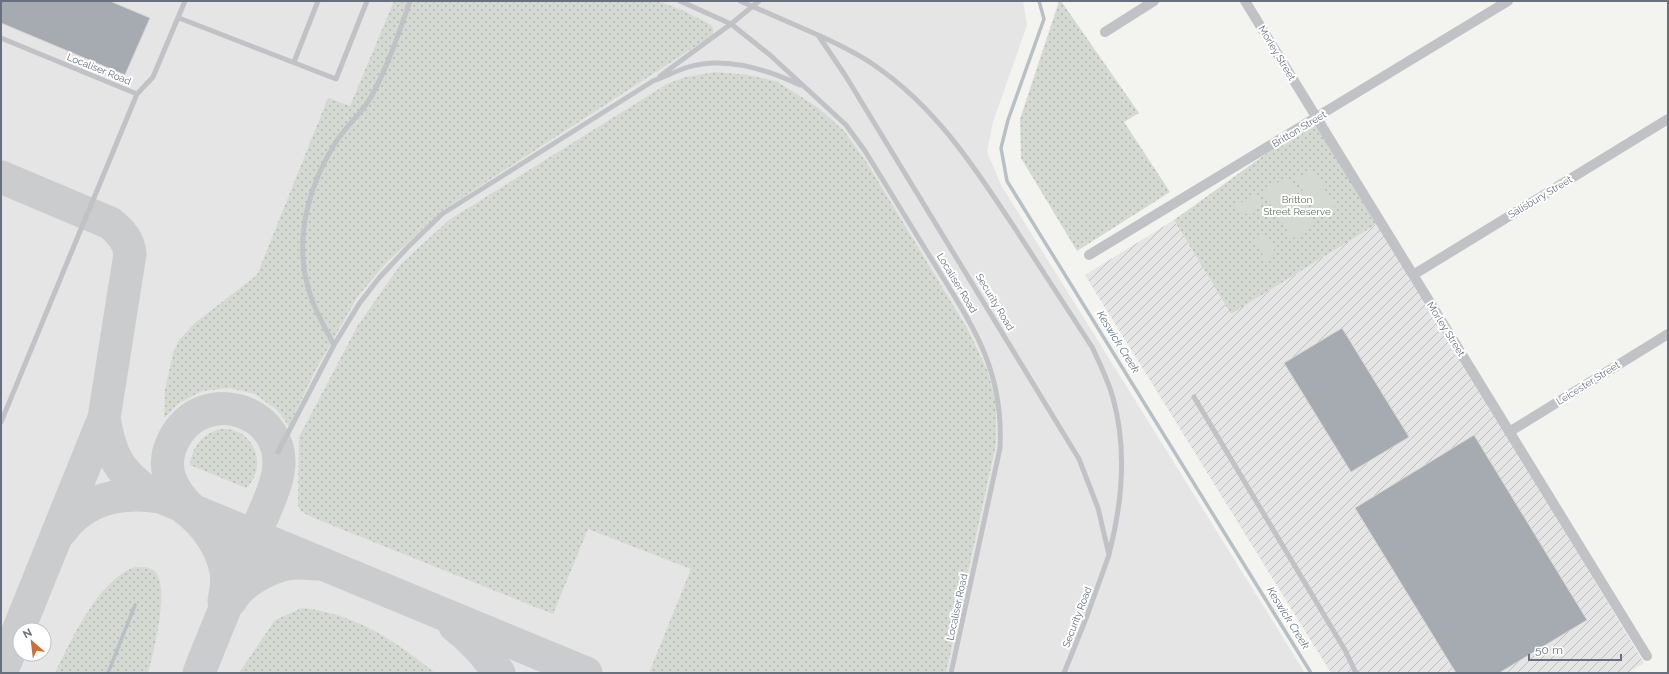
<svg xmlns="http://www.w3.org/2000/svg" width="1669" height="674" font-family="Raleway,sans-serif">
<style>
.built{fill:#e4e5e4;fill-rule:evenodd}
.industrial{fill:url(#industrial-furrows)}
.grass{fill:url(#grass-dots)}
.garden{fill:#d4dad2}
.lines{fill:none;stroke-linecap:round;stroke-linejoin:round}
.stream{stroke:#b8c0c5;stroke-width:3.5}
.taxiway{stroke:#cacccd;stroke-width:33}
.building{fill:#a6abb2;stroke:#d5d5d3}
.lane{stroke:#c0c2c5;stroke-width:5}
.street{stroke:#c0c2c5;stroke-width:10}
.labels{text-anchor:middle;dominant-baseline:central;stroke-width:4;stroke-linejoin:round;paint-order:stroke}
.street-label{font-size:10px;fill:#66707e;stroke:#fff}
.park-label{font-size:10px;fill:#657664;stroke:#fff}
.water-label{font-size:11px;font-style:italic;fill:#687782;stroke:#fff}
</style>
<defs>
<pattern id="industrial-furrows" width="10" height="10" patternUnits="userSpaceOnUse"><rect width="10" height="10" fill="#e4e5e4"/><path d="M-1 1l2-2M0 10L10 0M9 11l2-2" fill="none" stroke="#bdbebe"/></pattern>
<pattern id="grass-dots" width="8" height="8" patternUnits="userSpaceOnUse"><rect width="8" height="8" fill="#d4dad2"/><path d="M2 2h.1M6 6h.1" fill="none" stroke="#b0b5b0" stroke-width="1.8" stroke-linecap="round"/></pattern>
</defs>
<rect width="100%" height="100%" fill="#f3f4f0"/>
<path class="built" d="M1 1H1023L1027 25 993 122 987 152 1001 185 1305 673H1ZM20 630H44V654H20Z"/>
<path class="industrial" d="M1174 220 1231 314 1380 222 1644 663 1628 673H1331L1085 275Z"/>
<path class="grass" d="M394 1H658L684 11 711 25 713 29V35L443 210 385 264 358 296 315 371 289 426 277 410 255 394 229 388 202 391 179 403 164 418 165 390 173 353 179 340 195 323 257 275 328 98 350 106Z
M1059 1H1061L1139 113 1124 122 1170 192 1077 251 1021 158 1020 119Z
M715 72 748 75 776 81 817 107 844 131 867 163 968 330 988 372 996 404V444L946 673H649L691 569 588 529 553 614 309 516 301 511 298 505 299 437 358 325 401 264 449 220 667 84 686 77Z
M1316 118 1380 222 1231 314 1174 220Z
M220 429C224 429 229 429 233 430 259 438 265 471 246 488L190 465C192 447 202 434 220 429Z
M135 567C141 567 148 566 153 570 172 582 153 654 148 673H55C71 640 99 579 135 567Z
M302 608C356 614 394 640 435 673H239L275 620Z"/>
<path class="garden" d="M1312 169 1335 206 1318 216 1295 179Z
M1287 177 1316 224 1292 239 1263 191Z
M1257 193 1260 202C1257 216 1242 218 1235 206Z
M1262 235C1272 237 1276 245 1273 254L1266 260 1253 239Z"/>
<g class="lines">
<path class="stream" d="M1039 1 1044 19 1008 120 1001 148 1007 181 1311 673
M108 673 135 605"/>
<path class="taxiway" d="M1 177 110 223C120 231 129 240 130 254L104 418 1 673
M104 418C110 453 117 470 146 491L586 673
M191 509C171 489 160 468 173 441 202 382 289 410 278 473 275 491 265 510 258 527 239 576 218 624 199 673
M187 510C205 524 220 545 225 567 228 577 226 591 224 601
M61 531C85 498 122 491 160 497
M231 600C241 582 266 569 286 564 296 562 307 563 317 564
M455 626C474 640 485 654 499 673"/>
</g>
<path class="building" d="M1 1H110L150 18 125 75 1 23Z
M1342 328 1409 437 1351 472 1284 363Z
M1474 435 1587 620 1499 673H1456L1355 508Z"/>
<g class="lines">
<path class="lane" d="M680 1 731 24 770 55 846 125 865 151C888 188 910 224 932 260 972 325 1004 368 1000 448L951 673
M740 1 818 35 845 75 1079 459 1098 508 1109 555 1087 616 1064 673
M179 18 336 79 367 1
M818 35C837 44 857 53 874 65 936 107 976 169 1016 230 1041 269 1067 308 1092 347 1100 364 1108 380 1113 398 1127 448 1122 504 1109 554
M1 38 137 94 153 77 185 1
M294 62 318 1
M660 76 731 24 759 1
M334 345C324 326 313 307 308 287 294 238 309 184 336 142 346 126 362 113 371 97 388 66 399 33 410 1
M1194 397 1345 650 1356 673
M1 422 137 94
M278 452 334 345 359 304 379 278 409 246 442 214 653 81C664 77 674 72 685 68 724 55 765 69 800 85"/>
<path class="street" d="M1245 1 1647 656
M1105 32 1154 1
M1089 255 1508 1
M1413 275 1668 119
M1509 432 1668 334"/>
</g>
<g class="labels">
<g class="street-label">
<text transform="translate(1277 53) rotate(59)">Morley Street</text>
<text transform="translate(99 69) rotate(22)">Localiser Road</text>
<text transform="translate(1299 129) rotate(-31)">Britton Street</text>
<text transform="translate(1540 197) rotate(-31)">Salisbury Street</text>
<text transform="translate(957 283) rotate(59)">Localiser Road</text>
<text transform="translate(995 302) rotate(59)">Security Road</text>
<text transform="translate(1446 329) rotate(58)">Morley Street</text>
<text transform="translate(1588 383) rotate(-32)">Leicester Street</text>
<text transform="translate(957 607) rotate(-78)">Localiser Road</text>
<text transform="translate(1077 617) rotate(-69)">Security Road</text>
</g>
<g class="park-label">
<text x="1297" y="199">Britton<tspan x="1297" dy="12">Street Reserve</tspan></text>
</g>
<g class="water-label">
<text transform="translate(1118 342) rotate(58)">Keswick Creek</text>
<text transform="translate(1288 618) rotate(58)">Keswick Creek</text>
</g>
</g>
<rect width="1669" height="674" fill="none" stroke="#66707e" stroke-width="4"/>
<g transform="translate(32 642) rotate(332)"><circle r="19" fill="#ffffff" stroke="#c2c6cb"/>
<path d="M0-3L7 15L0 10L-7 15Z" fill="#cc6e38"/>
<text y="-6" font-size="11" font-weight="bold" text-anchor="middle" fill="#66707e">N</text>
</g>
<path d="M1529 654v6h92v-6" fill="none" stroke="#66707e" stroke-width="2"/>
<text x="1535" y="654" font-size="12" fill="#66707e" stroke="#ffffff" stroke-width="3" paint-order="stroke">50 m</text>
</svg>
